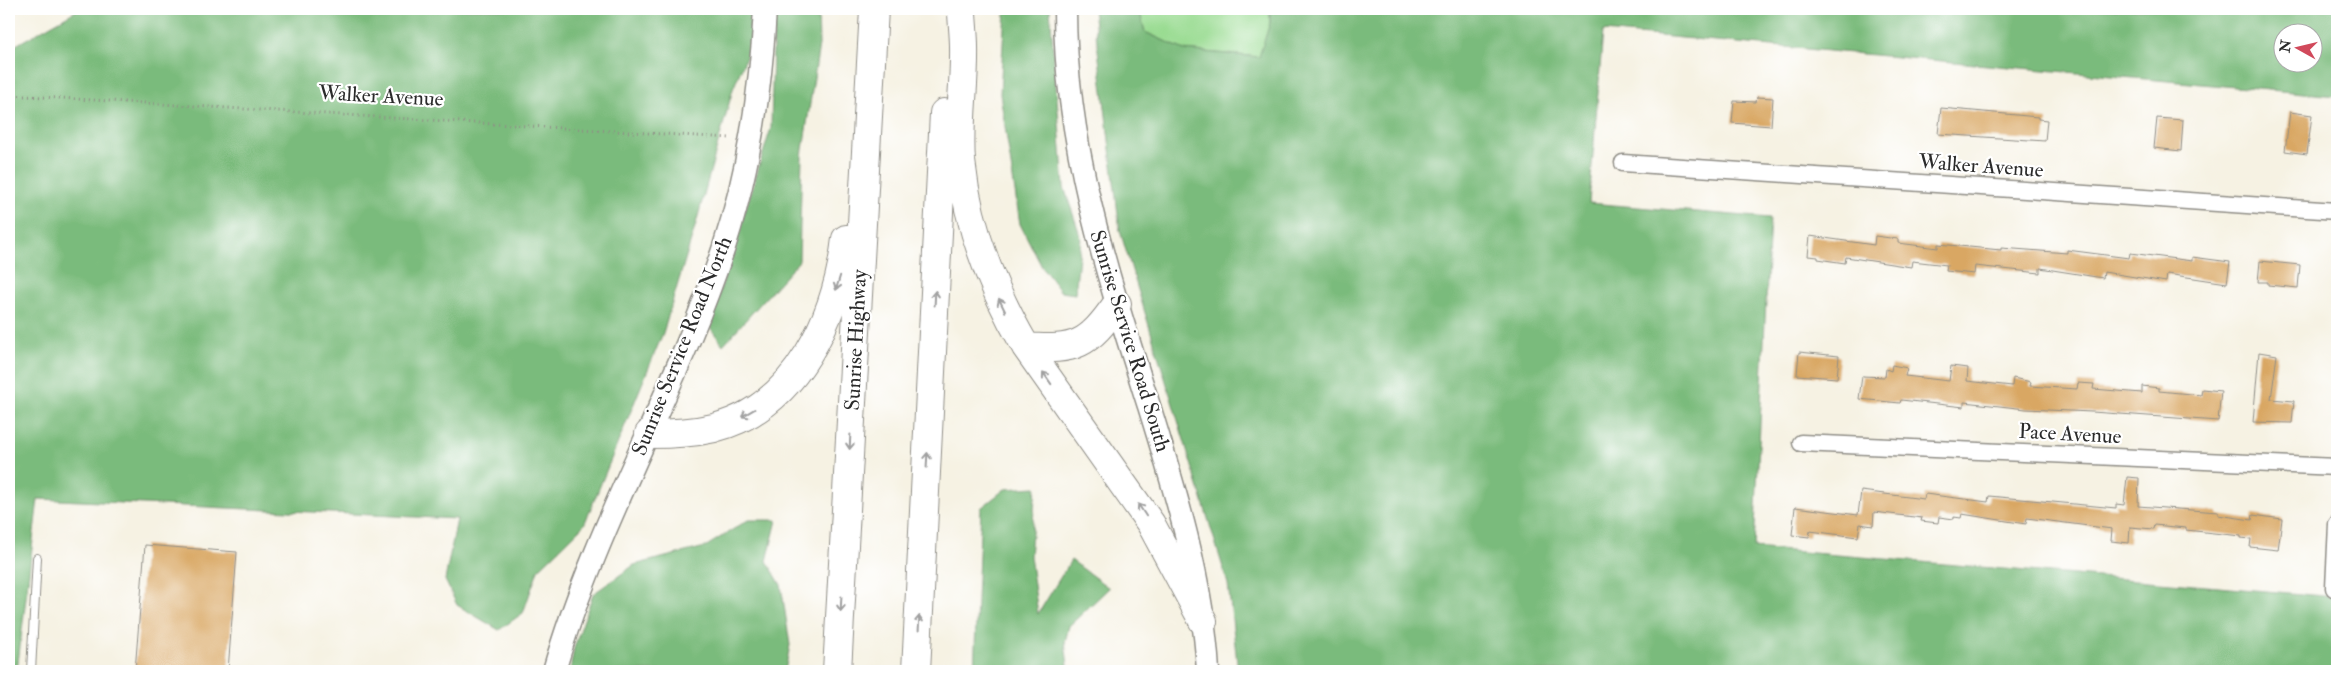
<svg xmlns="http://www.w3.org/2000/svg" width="2346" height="680" font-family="'IM FELL Double Pica',serif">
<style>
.green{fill:#99db91;stroke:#62835e}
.forest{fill:#7abb7b;stroke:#527353;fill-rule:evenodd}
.building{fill:#d9a764}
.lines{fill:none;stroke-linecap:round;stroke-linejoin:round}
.lane-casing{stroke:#908e87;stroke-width:10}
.street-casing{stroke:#908e87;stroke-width:19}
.secondary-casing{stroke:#908e87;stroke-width:25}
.highway-casing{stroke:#908e87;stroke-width:30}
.path{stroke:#908e87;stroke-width:3;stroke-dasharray:1 4;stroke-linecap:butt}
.lane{stroke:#fff;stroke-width:8}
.street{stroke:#fff;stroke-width:16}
.secondary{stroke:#fff;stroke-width:22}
.highway{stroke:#fff;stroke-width:28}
.oneway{stroke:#a0a0a0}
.labels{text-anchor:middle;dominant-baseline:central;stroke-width:4.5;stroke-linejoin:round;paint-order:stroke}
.street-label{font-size:21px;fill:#2b2b2b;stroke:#fff}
</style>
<rect width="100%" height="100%" fill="#fff"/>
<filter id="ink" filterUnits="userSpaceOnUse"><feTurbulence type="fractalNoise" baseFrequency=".02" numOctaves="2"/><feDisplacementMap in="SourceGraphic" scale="10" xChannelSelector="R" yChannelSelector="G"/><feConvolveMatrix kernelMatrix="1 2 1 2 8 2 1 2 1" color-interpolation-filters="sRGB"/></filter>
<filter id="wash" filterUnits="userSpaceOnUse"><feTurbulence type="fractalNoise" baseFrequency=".0096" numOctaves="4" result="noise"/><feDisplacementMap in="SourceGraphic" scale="20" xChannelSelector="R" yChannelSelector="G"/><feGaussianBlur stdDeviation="1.12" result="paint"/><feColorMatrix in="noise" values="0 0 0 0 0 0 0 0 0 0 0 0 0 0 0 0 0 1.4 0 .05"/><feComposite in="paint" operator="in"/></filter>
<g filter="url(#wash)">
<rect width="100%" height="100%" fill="#f6f2e3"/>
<path class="green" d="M1139 9H1270V23L1260 57 1184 50 1145 32Z"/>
<path class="forest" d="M79 9H766L733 89 695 227 663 333 584 525 538 570 523 613 499 630 457 605 445 580 457 519 38 499 17 671H9V49Z
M774 9H818L819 45 802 156 799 261 723 345 709 326 771 128Z
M1005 9H1050L1064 187 1081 238 1075 294 1061 292 1042 267 1020 224 1000 94Z
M1093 9H1139L1145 32 1184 50 1259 57 1270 23V9H2337V96L1603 31 1589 203 1770 218 1754 548 2337 597V671H1238L1228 584 1120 231ZM2314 32V62H2284V32Z
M1036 487 1030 556 1038 614 1071 560 1109 588 1069 626 1065 642 1068 666 1078 671H974L981 508 1005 489Z
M748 520H777L767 561 781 585 790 645 785 671H570L574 648 593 594 634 565 705 547Z"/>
<g id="blocks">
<path class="building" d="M1757 97 1773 98 1771 126 1732 123 1734 101 1756 102Z
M1941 108 2038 117V119L2047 120 2045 141 1938 134Z
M2290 112 2312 115 2307 154 2285 151Z
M2157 118 2183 120 2181 151 2154 148Z
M1810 236 1874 245 1875 236 1898 239V243L1938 248V244L2001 250V248L2067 253V250L2129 258 2130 253 2192 261V257L2230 262 2227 283 2167 274 2166 282 2104 272 2103 278 2040 268V273L1975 266 1974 274 1946 271 1947 265 1912 261 1911 267 1846 257 1845 263 1818 259V257L1808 256Z
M2260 261 2300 265 2298 288 2268 285V282H2258Z
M1799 352 1839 356 1837 378 1797 375Z
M2259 352 2277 355 2271 399 2294 401 2292 423 2253 422Z
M1892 365 1907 368 1905 376 1949 381 1951 366 1968 368 1967 381 2012 386 2013 378 2031 382 2030 386 2077 389 2078 383 2094 384 2093 389 2142 393V386L2159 388V391L2201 395 2202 389 2221 391 2218 421 2092 412 2026 409 1964 402V407L1901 400 1900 403 1859 399 1862 376 1885 377 1886 369 1891 371Z
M2127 477 2139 478 2138 506 2218 512V515L2252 520 2253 515 2282 519 2278 550 2250 547 2251 539 2241 538V536L2186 530V528L2154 525 2153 529 2130 527 2129 543 2111 541 2112 529 2027 518 2026 524 1962 514 1961 518 1954 517V519L1939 517 1938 523 1921 521 1922 518 1874 512 1873 526 1860 524 1858 537 1810 531 1809 537 1792 535 1795 507 1858 515 1861 491 1924 499 1925 494 1988 502 1989 496 2116 508V504L2124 505Z
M145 545 237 552 228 671H135Z"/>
</g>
</g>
<g filter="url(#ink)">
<use href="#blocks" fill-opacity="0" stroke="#908e87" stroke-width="1"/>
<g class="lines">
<defs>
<path id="lane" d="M31 671 37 558"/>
<path id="street" d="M1623 163 2337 211
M1801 443 2337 467
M2334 588 2337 524"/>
<path id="secondary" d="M1065 9C1065 146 1108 277 1149 406 1176 493 1203 581 1208 671
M554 671C596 524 676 392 724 247 749 170 761 89 765 9"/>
<path id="highway" d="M962 9C962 21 964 34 964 47 965 85 958 123 961 161 968 229 992 289 1026 347L1151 524 1203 621
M1026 347C1076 351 1088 345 1117 304
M649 434C671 434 692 433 714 428 797 407 837 316 846 239
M837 671 874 9
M916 671 944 113"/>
</defs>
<use href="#lane" class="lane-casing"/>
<use href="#street" class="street-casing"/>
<use href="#secondary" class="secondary-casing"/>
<use href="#highway" class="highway-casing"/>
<path class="path" d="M9 95 730 138"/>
<use href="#lane" class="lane"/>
<use href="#street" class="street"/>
<use href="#secondary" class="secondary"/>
<use href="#highway" class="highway"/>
</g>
<defs><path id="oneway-shaft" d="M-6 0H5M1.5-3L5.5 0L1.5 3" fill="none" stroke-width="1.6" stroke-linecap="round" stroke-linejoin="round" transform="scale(1.25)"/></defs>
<g class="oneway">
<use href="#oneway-shaft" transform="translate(838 283) rotate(107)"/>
<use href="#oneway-shaft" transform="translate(935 298) rotate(-87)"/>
<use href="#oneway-shaft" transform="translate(1002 305) rotate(-116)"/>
<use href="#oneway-shaft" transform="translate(1047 378) rotate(-125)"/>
<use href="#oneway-shaft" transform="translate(748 413) rotate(149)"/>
<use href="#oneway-shaft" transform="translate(850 442) rotate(93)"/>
<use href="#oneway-shaft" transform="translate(927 460) rotate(-87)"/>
<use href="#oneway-shaft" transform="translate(1142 510) rotate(-123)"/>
<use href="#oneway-shaft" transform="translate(841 604) rotate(93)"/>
<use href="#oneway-shaft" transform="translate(919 623) rotate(-87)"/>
</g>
</g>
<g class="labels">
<g class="street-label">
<text transform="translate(381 96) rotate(3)">Walker Avenue</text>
<text transform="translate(1981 166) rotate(4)">Walker Avenue</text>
<text transform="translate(856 340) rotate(-87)">Sunrise Highway</text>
<text transform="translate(1130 341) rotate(73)">Sunrise Service Road South</text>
<text transform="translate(682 346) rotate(-68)">Sunrise Service Road North</text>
<text transform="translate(2070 434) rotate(3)">Pace Avenue</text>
</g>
</g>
<rect width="2346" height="680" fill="none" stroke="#fff" stroke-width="30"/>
<g transform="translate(2298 48) rotate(278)"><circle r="24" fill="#ffffff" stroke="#aaaaaa"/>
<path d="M0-4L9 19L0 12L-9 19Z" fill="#d1495b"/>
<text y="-8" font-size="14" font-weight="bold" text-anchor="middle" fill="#2b2b2b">N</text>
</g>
</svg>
